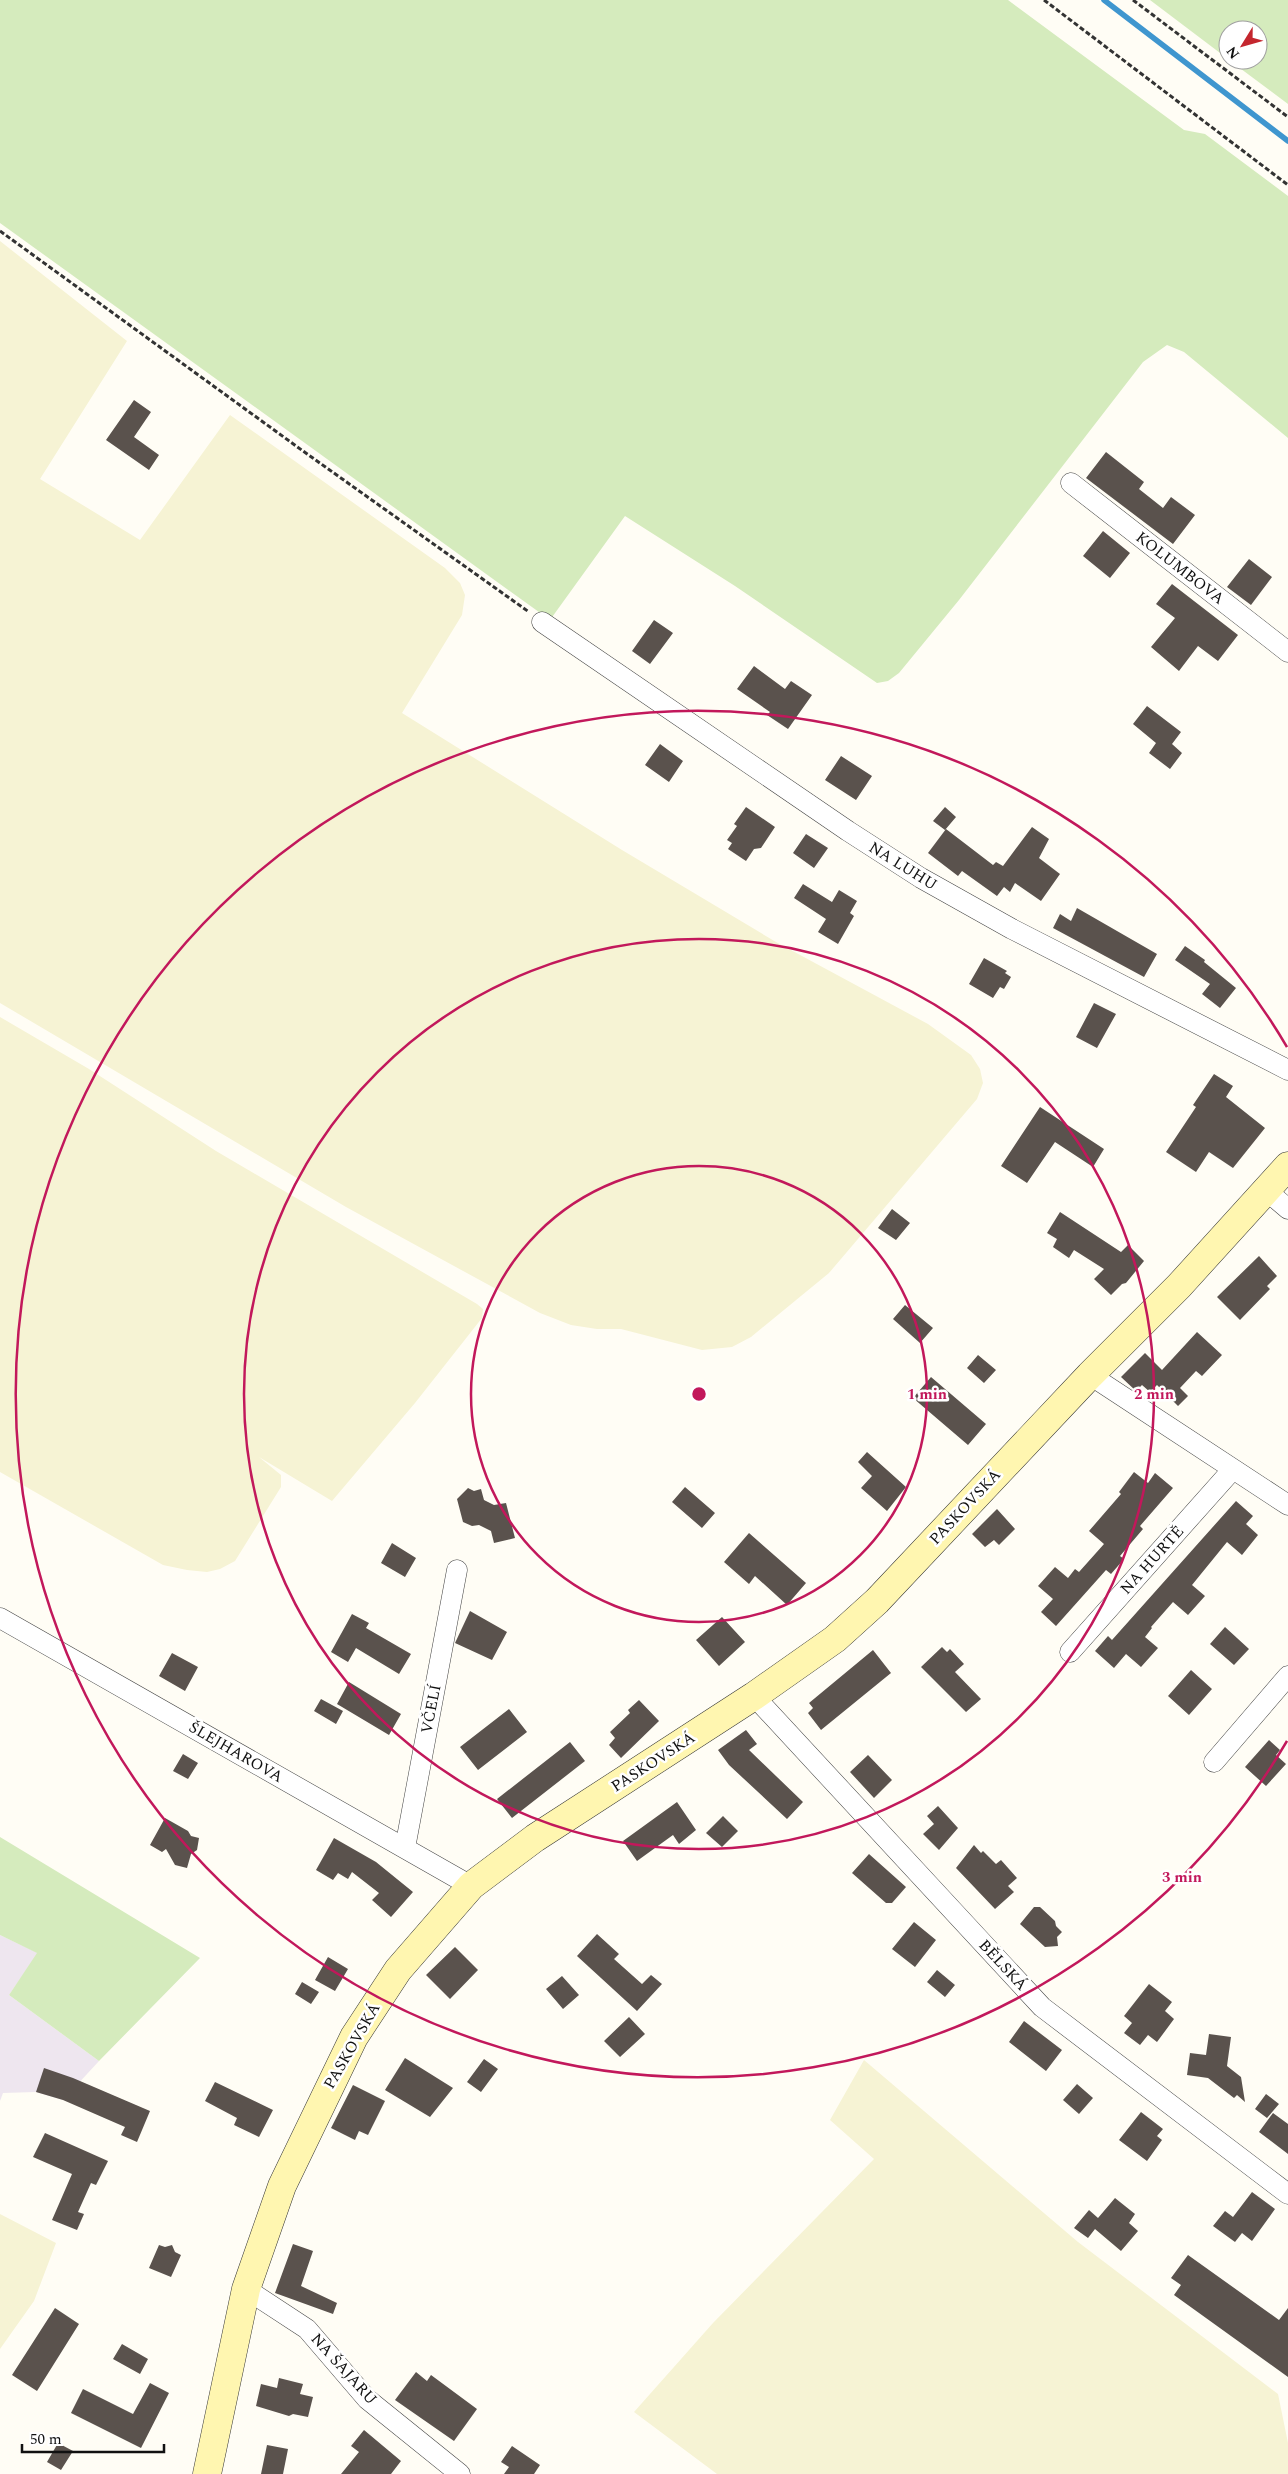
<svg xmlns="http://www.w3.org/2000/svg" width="1288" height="2474" font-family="Spectral,serif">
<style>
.industrial{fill:#eee6ef}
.farmland{fill:#f6f3d4}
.green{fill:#d5ebbd}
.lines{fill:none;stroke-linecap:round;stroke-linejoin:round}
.stream{stroke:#3f96cf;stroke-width:5.5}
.building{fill:#5a524d}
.street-casing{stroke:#444;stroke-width:21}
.secondary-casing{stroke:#333;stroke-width:29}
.path{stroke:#333;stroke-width:3;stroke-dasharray:5 2.5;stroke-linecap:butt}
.street{stroke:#fff;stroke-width:20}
.secondary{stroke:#fff6b0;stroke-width:28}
.ring{fill:none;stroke:#c2185b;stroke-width:2.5}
.labels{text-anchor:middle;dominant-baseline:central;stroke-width:5;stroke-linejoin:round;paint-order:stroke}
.street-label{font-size:16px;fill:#111;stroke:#fff}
.centre{fill:#c2185b;stroke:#fff;stroke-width:2.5}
.ring-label{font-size:15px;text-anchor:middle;font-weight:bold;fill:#c2185b;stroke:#fff;stroke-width:5;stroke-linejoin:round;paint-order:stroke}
</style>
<rect width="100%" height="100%" fill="#fffdf5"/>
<path class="industrial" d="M0 1935 38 1953 9 1995 99 2061 63 2100 36 2092 3 2093 0 2101Z"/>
<path class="farmland" d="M0 241 127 341 40 479 140 540 230 415 445 568 460 583 465 595 462 615 402 713 622 850 776 942 928 1024 971 1055 980 1069 983 1083 977 1099 829 1273 751 1337 732 1347 702 1350 621 1329H597L571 1325 540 1313 346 1207 0 1003Z
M0 1017 89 1069 216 1151 477 1304 483 1309 482 1318 415 1403 332 1501 259 1457 281 1475V1487L235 1561 220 1569 207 1572 187 1570 163 1565 0 1472Z
M864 2060 1078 2242 1278 2394 1288 2443V2474H717L634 2412 713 2323 874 2159 830 2120Z
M0 2214 56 2243 34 2301 0 2349Z"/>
<path class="green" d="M0 0H1008L1184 130 1205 134 1288 196V438L1184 352 1167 345 1143 362 959 600 899 673 888 681 877 683 735 586 625 516 550 620 0 223Z
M1150 0H1288V104L1229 60H1258V30H1228V59Z
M0 1837 200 1958 99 2061 9 1995 37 1953 0 1935Z"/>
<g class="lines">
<path class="stream" d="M1104 0 1288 141"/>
</g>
<path class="building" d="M134 400 151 412 134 437 159 455 149 470 106 440Z
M1106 452 1144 482 1139 489 1163 508 1171 497 1195 515 1173 544 1086 478Z
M1103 531 1130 553 1110 578 1083 556Z
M1249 559 1272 577 1251 605 1227 587Z
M1172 584 1238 635 1218 661 1198 646 1179 671 1151 647 1175 618 1156 604Z
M654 620 673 633 650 664 632 651Z
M754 666 785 689 791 681 812 695 788 729 767 715 770 712 737 689Z
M1147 706 1181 732 1172 744 1182 753 1170 769 1149 753 1156 743 1133 724Z
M660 744 683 761 669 782 645 765Z
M841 756 872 776 856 800 825 780Z
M746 807 775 827 761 848 754 849 746 861 728 849 732 843 727 840 737 826 734 824Z
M945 807 956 817 945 830 933 821Z
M1032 827 1049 839 1039 858 1060 874 1041 901 1015 883 1010 892 1004 887 997 896 962 871 958 876 928 853 946 829 993 865 996 862 1003 866Z
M806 834 828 848 814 868 793 853Z
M803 884 832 902 839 890 857 901 850 913 854 916 838 944 818 932 826 919 794 898Z
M1077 908 1157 954 1144 977 1053 928 1060 914 1071 921Z
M1185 946 1205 960 1204 962 1236 988 1220 1008 1202 994 1210 984 1175 960Z
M984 958 1007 971 1005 973 1011 977 1004 989 1000 987 993 998 969 984Z
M1094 1003 1116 1014 1097 1048 1076 1037Z
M1214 1074 1233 1086 1226 1097 1265 1128 1233 1168 1209 1152 1196 1172 1166 1152 1196 1107 1193 1105Z
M1040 1107 1104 1149 1093 1167 1055 1142 1027 1183 1001 1166Z
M892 1209 910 1223 896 1240 878 1228Z
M1060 1212 1121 1252 1128 1245 1144 1261 1126 1283 1122 1284 1111 1295 1094 1279 1104 1269 1074 1250 1069 1258 1053 1247 1057 1239 1047 1233Z
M1259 1256 1277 1276 1267 1286 1270 1289 1240 1320 1217 1297Z
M905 1305 933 1328 920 1343 893 1319Z
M1197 1332 1222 1355 1202 1376 1196 1371 1180 1388 1188 1396 1178 1406 1157 1385 1150 1392 1142 1385 1136 1391 1121 1377 1145 1353 1162 1370Z
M978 1355 996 1370 984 1383 967 1368Z
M931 1377 986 1424 968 1445 913 1398Z
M867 1452 906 1487 887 1511 861 1488 872 1476 858 1462Z
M1134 1472 1148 1483 1155 1473 1173 1488 1140 1526 1143 1529 1120 1556 1124 1559 1111 1574 1106 1570 1056 1626 1041 1612 1053 1599 1038 1586 1055 1567 1068 1578 1075 1569 1079 1572 1104 1544 1089 1531 1121 1494 1119 1492Z
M685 1487 715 1513 702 1528 672 1502Z
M468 1488 474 1491 481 1489 484 1500 494 1505 506 1503 515 1538 494 1543 491 1531 479 1525 472 1526 463 1522 457 1499Z
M1236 1501 1253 1516 1246 1524 1258 1535 1242 1555 1227 1542 1192 1585 1205 1596 1188 1615 1173 1602 1151 1627 1152 1628 1145 1637 1158 1648 1141 1667 1126 1654 1114 1668 1095 1651 1108 1636 1112 1640Z
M997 1509 1015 1529 999 1545 994 1540 985 1547 972 1534Z
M749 1533 806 1583 787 1605 755 1576 749 1584 724 1562Z
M392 1543 416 1558 405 1577 381 1563Z
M470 1611 507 1632 492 1660 455 1643Z
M352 1614 369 1623 366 1628 411 1654 399 1674 356 1648 348 1662 331 1652Z
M722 1617 745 1642 719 1666 696 1640Z
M1225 1627 1249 1649 1234 1665 1210 1644Z
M942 1647 947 1652 950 1649 964 1664 955 1672 981 1699 966 1712 921 1667Z
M873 1650 891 1673 821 1730 808 1713 813 1708 809 1703Z
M172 1653 198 1667 185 1691 159 1676Z
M1191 1670 1212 1689 1189 1715 1168 1696Z
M349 1682 401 1714 389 1735 337 1704Z
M321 1699 343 1711 336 1724 314 1711Z
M639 1700 659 1721 621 1758 609 1745 615 1738 610 1732 630 1713 628 1710Z
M509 1709 527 1732 478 1770 460 1747Z
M746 1730 757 1744 749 1750 803 1802 787 1819 729 1765 718 1750Z
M1269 1740 1280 1750 1276 1755 1286 1764 1266 1786 1245 1767Z
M570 1742 585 1761 512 1818 497 1799Z
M183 1754 198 1763 188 1779 173 1771Z
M868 1755 892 1780 874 1798 850 1772Z
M677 1802 696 1830 679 1844 673 1835 637 1861 623 1841Z
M938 1806 958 1828 939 1850 923 1834 934 1824 927 1816Z
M723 1816 738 1831 722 1847 706 1833Z
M165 1818 188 1831 191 1836 199 1838 197 1850 191 1854 187 1868 175 1865 166 1849 162 1852 150 1845Z
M334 1838 376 1862 413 1892 391 1917 372 1900 379 1893 352 1872 348 1879 338 1873 333 1880 316 1870Z
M974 1845 981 1853 983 1851 996 1864 1001 1860 1017 1878 1008 1886 1014 1892 995 1909 956 1868Z
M869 1854 906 1887 892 1903H886L852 1873Z
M1034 1907H1040L1055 1921 1056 1926 1062 1932 1057 1937 1058 1946 1045 1947 1020 1924Z
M914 1922 936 1940 915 1967 892 1949Z
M597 1934 619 1954 614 1959 642 1984 651 1975 662 1984 637 2011 577 1956Z
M455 1947 478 1970 450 1999 426 1975Z
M328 1957 348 1969 335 1991 315 1980Z
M937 1970 955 1985 945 1997 927 1982Z
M562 1976 579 1995 563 2009 546 1989Z
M302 1982 319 1992 311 2004 295 1994Z
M1149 1984 1172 2002 1165 2011 1174 2019 1157 2042 1148 2035 1140 2045 1124 2033 1132 2023 1124 2016Z
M629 2017 645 2034 620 2057 604 2041Z
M1024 2021 1062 2050 1046 2071 1009 2042Z
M1209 2034 1231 2037 1227 2066 1241 2077 1245 2102 1237 2095 1234 2098 1208 2078 1187 2075 1190 2053 1206 2055Z
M405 2058 453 2088 430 2117 385 2090Z
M484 2059 498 2069 481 2092 467 2082Z
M44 2068 73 2078 150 2111 137 2142 121 2135 125 2127 63 2100 36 2092Z
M215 2082 273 2110 259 2137 234 2125 237 2118 205 2101Z
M1077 2084 1093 2098 1079 2114 1063 2100Z
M353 2085 385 2101 368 2135 359 2131 355 2140 331 2128Z
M1266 2094 1279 2104 1267 2118 1255 2109Z
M1141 2112 1163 2129 1157 2136 1162 2140 1147 2161 1119 2140Z
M1273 2113 1288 2124V2154L1259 2132Z
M45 2133 108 2161 96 2185 91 2183 78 2212 84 2214 77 2230 52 2220 72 2174 33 2157Z
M1252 2192 1275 2209 1252 2241 1242 2233 1235 2242 1213 2226 1225 2211 1233 2217Z
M1115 2198 1135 2214 1129 2223 1138 2231 1121 2251 1095 2229 1088 2238 1074 2228 1089 2210 1098 2218Z
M293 2244 313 2251 301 2286 337 2303 333 2314 275 2293Z
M159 2245 165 2247 172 2245 175 2252 181 2255 171 2277 149 2268Z
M1188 2255 1279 2320 1288 2308V2377L1174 2295 1181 2285 1171 2278Z
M55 2308 79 2324 37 2391 12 2375Z
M122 2344 148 2359 140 2374 113 2359Z
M416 2372 427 2381 431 2375 477 2409 454 2441 395 2400Z
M279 2378 303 2384 300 2394 313 2397 308 2417 293 2414 289 2416 256 2406 261 2384 277 2388Z
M150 2383 169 2393 141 2448 71 2413 83 2389 133 2414Z
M364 2430 401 2461 391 2474H341L359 2452 351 2446Z
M58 2443 73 2451 61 2470 47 2462Z
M267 2445 288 2449 283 2474H261Z
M512 2446 540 2465 534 2474H504L509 2467 501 2462Z"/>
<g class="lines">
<defs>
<path id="street" d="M1071 483 1288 652
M542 622 848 831 921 878 1012 929 1288 1070
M1267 1191 1288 1209
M1090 1375 1288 1505
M0 1618 471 1886
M1070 1652 1233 1469
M754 1696 1042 2007 1288 2194
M1214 1762 1288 1676
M405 1848 457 1570
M246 2289 307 2329 367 2399 460 2474"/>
<path id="secondary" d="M207 2474 246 2289 282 2186 354 2037 398 1970 471 1886 535 1838 754 1696 835 1639 877 1601 1090 1375 1179 1286 1288 1166"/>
</defs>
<use href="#street" class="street-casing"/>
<use href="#secondary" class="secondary-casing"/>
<path class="path" d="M1044 0 1288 185
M1133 0 1288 117
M0 231 303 451 529 612"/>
<use href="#street" class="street"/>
<use href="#secondary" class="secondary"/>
</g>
<g class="ring">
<circle cx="699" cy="1394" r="228"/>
<circle cx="699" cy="1394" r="455"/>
<path d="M1287 1741A683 683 0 1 1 1287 1047"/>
</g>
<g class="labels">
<g class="street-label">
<text transform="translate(1180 568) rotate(38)">KOLUMBOVA</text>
<text transform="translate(903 866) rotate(32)">NA LUHU</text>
<text transform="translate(965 1507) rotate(-47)">PASKOVSKÁ</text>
<text transform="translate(1152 1560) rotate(-48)">NA HURTĚ</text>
<text transform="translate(431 1709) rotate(-79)">VČELÍ</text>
<text transform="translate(236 1752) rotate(30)">ŠLEJHAROVA</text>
<text transform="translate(653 1762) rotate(-33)">PASKOVSKÁ</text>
<text transform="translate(1003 1965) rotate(47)">BĚLSKÁ</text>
<text transform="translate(352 2046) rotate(-60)">PASKOVSKÁ</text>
<text transform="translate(344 2369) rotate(48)">NA ŠAJARU</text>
</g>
</g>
<circle cx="699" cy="1394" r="8" class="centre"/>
<g class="ring-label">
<text x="927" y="1399">1 min</text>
<text x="1154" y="1399">2 min</text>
<text x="1182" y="1882">3 min</text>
</g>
<g transform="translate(1243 45) rotate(233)"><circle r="24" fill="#ffffff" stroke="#a0a0a0"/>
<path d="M0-4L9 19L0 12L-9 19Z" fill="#c4262e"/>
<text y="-8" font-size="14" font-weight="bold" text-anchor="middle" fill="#111111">N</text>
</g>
<path d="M22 2444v8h142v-8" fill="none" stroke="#111111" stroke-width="2.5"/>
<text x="30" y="2444" font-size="15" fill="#111111" stroke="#ffffff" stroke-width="4" paint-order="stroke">50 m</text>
</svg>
